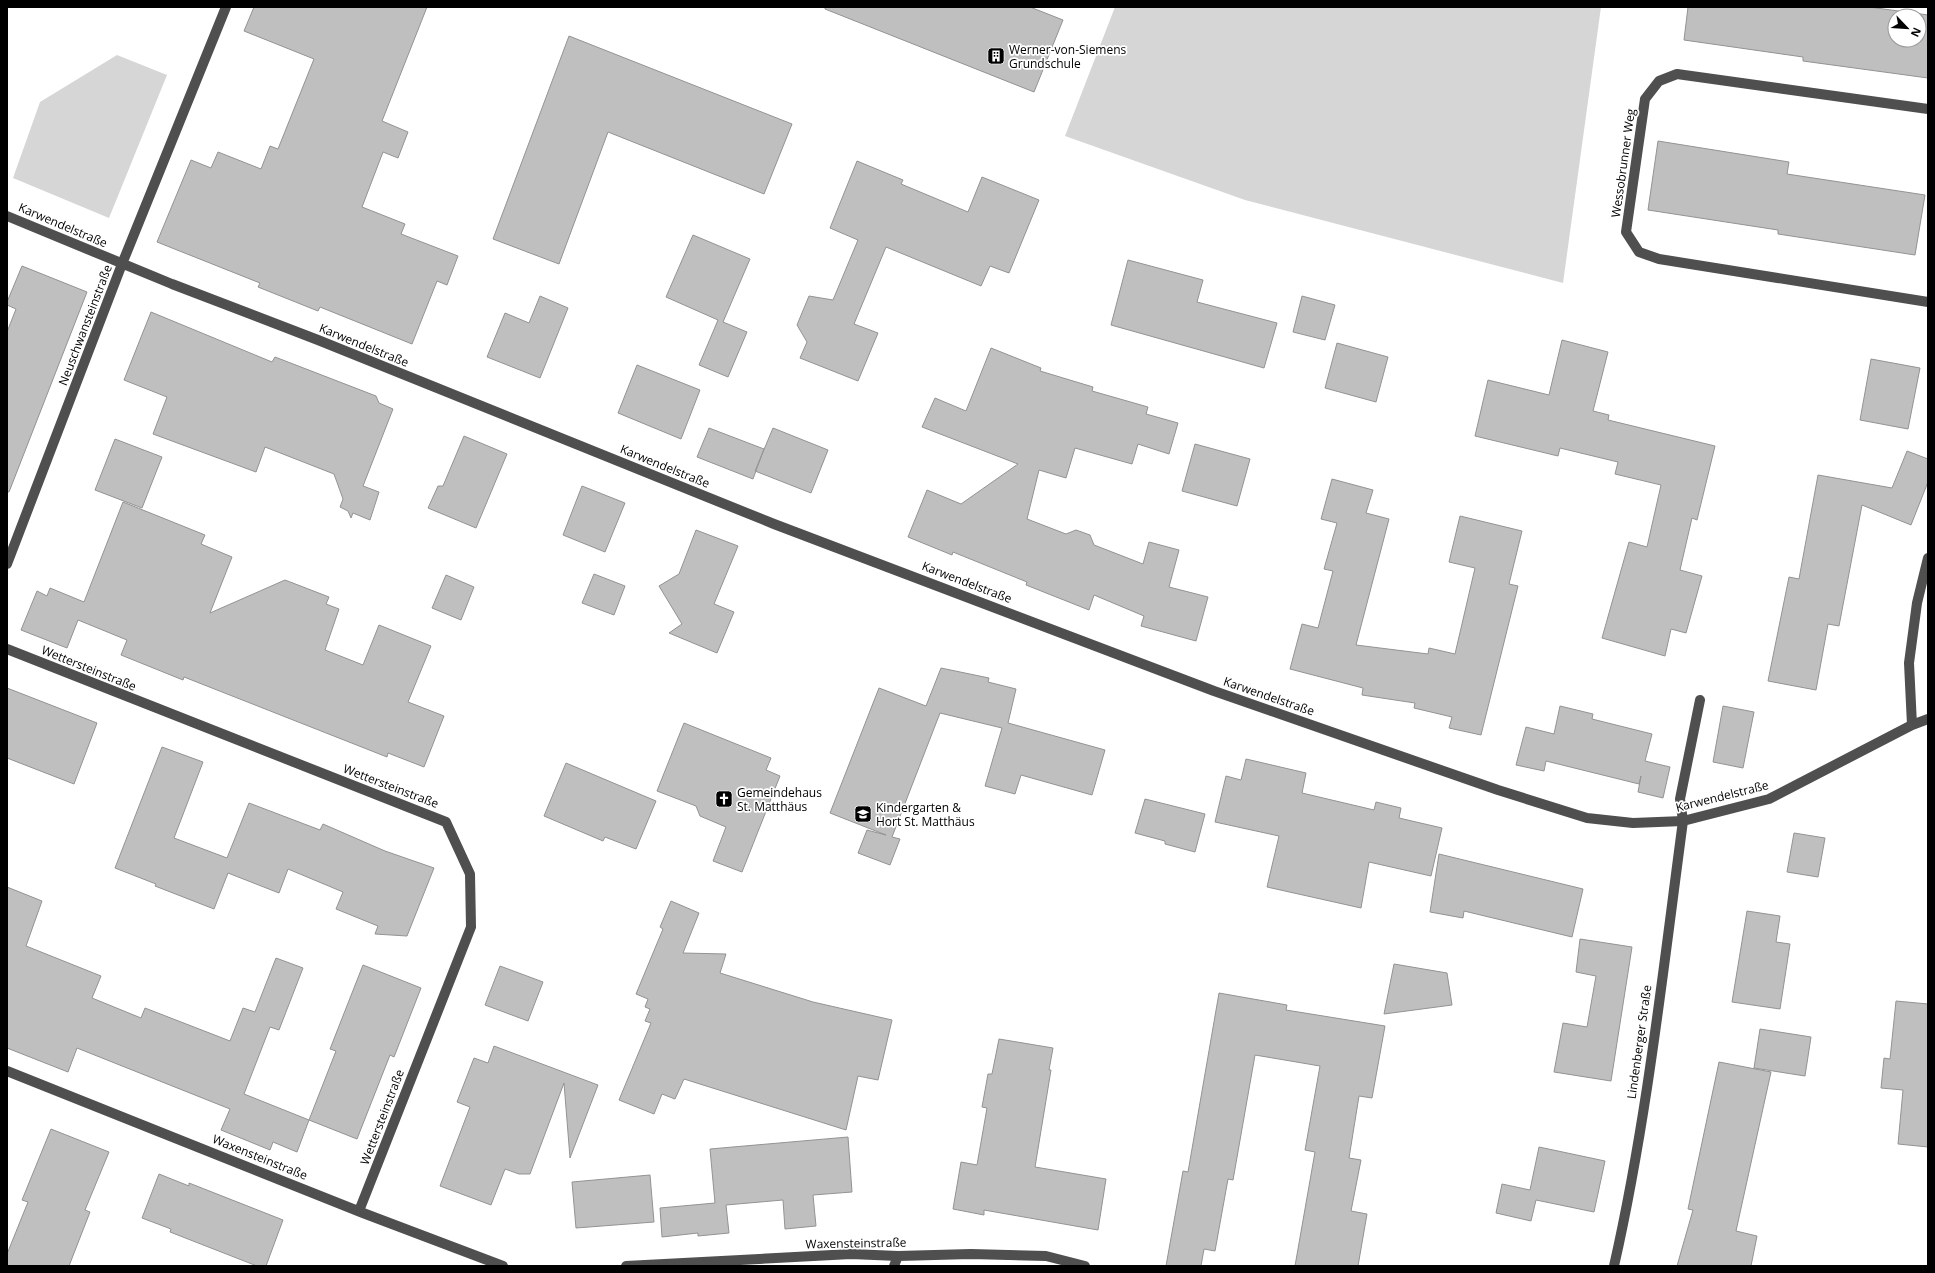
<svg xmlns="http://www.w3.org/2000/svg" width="1935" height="1273" font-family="'Open Sans',sans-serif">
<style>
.green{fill:#d6d6d6}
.building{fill:#bfbfbf;stroke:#939393;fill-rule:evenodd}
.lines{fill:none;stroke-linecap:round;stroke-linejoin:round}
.minor{stroke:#4f4f4f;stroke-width:10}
.labels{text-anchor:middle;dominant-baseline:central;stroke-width:3.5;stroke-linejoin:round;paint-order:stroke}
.poi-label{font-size:12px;fill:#000;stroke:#fff;text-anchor:start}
.street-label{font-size:12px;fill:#000;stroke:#fff}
</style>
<rect width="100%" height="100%" fill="#fff"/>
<path class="green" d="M1115 7H1601L1563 283 1245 200 1065 136Z
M117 55 167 75 109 218 13 178 40 102Z"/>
<path class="building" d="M254 7H427L382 121 408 132 398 158 383 152 362 207 405 224 401 234 458 256 447 285 437 281 412 344 320 307 318 311 258 287 260 283 157 242 191 160 211 168 218 152 261 169 270 146 278 149 314 59 244 31Z
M825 7H1030L1063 20 1034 92 825 9Z
M1688 7H1869L1928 15V78L1803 61V57L1684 40ZM1895 16H1919V40H1895Z
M569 36 792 124 764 194 608 132 559 264 493 239Z
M1658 141 1789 162 1787 174 1925 195 1915 255 1778 234V230L1648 210Z
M857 161 903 180 901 184 968 212 982 177 1039 200 1009 273 990 266 981 286 886 247 854 324 878 333 858 381 800 358 807 342 797 325 809 296 833 300 858 240 830 228Z
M693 235 750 259 723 322 747 332 728 377 699 365 718 320 666 297Z
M1128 260 1203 280 1197 302 1277 323 1264 368 1111 325Z
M22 266 87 292 9 492H7V332L16 309 7 305V302Z
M540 296 568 308 540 378 487 357 505 313 529 323Z
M1302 296 1335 305 1325 340 1293 332Z
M151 312 272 362 275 357 376 396 379 403 393 409 363 486 379 492 370 520 353 513 351 518 348 511 340 507 343 499 334 474 265 447 256 472 153 434 167 397 124 380Z
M1562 340 1608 352 1593 411 1609 415 1608 420 1715 446 1697 520 1692 518 1680 570 1702 576 1686 633 1671 629 1665 656 1602 638 1629 542 1647 547 1661 485 1615 474 1618 462 1560 448 1558 456 1475 436 1488 380 1549 395Z
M1337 343 1388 357 1376 402 1325 388Z
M991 348 1041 368 1040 371 1093 387 1092 391 1148 407 1146 414 1178 423 1169 454 1138 444 1132 464 1075 448 1066 478 1039 470 1027 519 1066 534 1076 530 1090 535 1094 545 1143 564 1149 542 1179 550 1169 587 1208 597 1196 641 1141 626 1144 616 1094 595 1089 610 1026 585 1027 582 953 552 952 555 908 537 927 490 961 504 1018 464 922 427 935 398 966 411Z
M1871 359 1920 368 1908 429 1860 420Z
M637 365 700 390 681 439 618 413Z
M709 428 764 449 753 479 697 457Z
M773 428 828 450 811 493 755 471Z
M464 436 507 454 476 528 428 508 438 486H443Z
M115 439 162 457 142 508 95 490Z
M1195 444 1250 459 1237 506 1182 491Z
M1907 451 1928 459V482L1911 525 1862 505 1839 626 1828 624 1816 690 1768 681 1789 577 1799 579 1818 475 1892 488Z
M1332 479 1373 490 1366 513 1389 519 1356 645 1428 654 1429 648 1455 654 1475 568 1449 562 1460 516 1522 531 1509 584 1518 586 1481 735 1449 728 1452 717 1414 708 1415 703 1362 695 1363 688 1290 669 1302 624 1318 628 1333 571 1324 569 1337 523 1321 519Z
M582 486 625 503 605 552 563 535Z
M123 502 205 535 201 544 232 557 210 613 285 580 329 597 326 604 339 609 325 650 363 665 379 625 431 646 408 702 444 716 424 767 388 753 387 757 184 677 183 680 121 655 127 640 78 620 67 648 21 630 37 591 47 596 50 588 84 602Z
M696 530 738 546 714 604 734 612 717 653 669 633 682 624 659 586 679 574Z
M594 574 625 586 614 615 582 603Z
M446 575 474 587 461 620 432 608Z
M941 668 989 678 988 682 1016 689 1008 723 1105 750 1092 795 1021 775 1015 794 985 786 1002 728 940 713 892 837 900 839 890 865 858 853 867 830 886 835 830 813 879 688 926 706Z
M7 688 97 723 74 784 7 758Z
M1560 706 1593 714 1592 719 1652 734 1645 761 1670 767 1663 798 1638 792 1641 776 1639 784 1546 761 1544 771 1516 765 1526 727 1554 734Z
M1723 706 1754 712 1743 768 1713 762Z
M684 723 771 758 766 770 780 776 742 872 713 861 726 827 700 816 696 806 657 791Z
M162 747 203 762 174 838 227 858 249 803 320 830 323 824 385 851 434 868 407 936 375 934 378 926 336 909 343 892 288 869 279 893 228 873 214 909 155 886 156 884 115 868Z
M1246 759 1306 773 1302 793 1374 810 1376 802 1401 808 1399 818 1442 828 1431 876 1369 862 1361 908 1267 887 1279 836 1215 822 1226 776 1241 780Z
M566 763 656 801 636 849 605 837 603 841 544 816Z
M1145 799 1205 814 1195 852 1165 844V841L1135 833Z
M1794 833 1825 838 1818 877 1787 872Z
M1439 854 1583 889 1572 937 1464 911 1463 918 1430 912Z
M7 887 42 901 26 946 101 976 92 998 141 1018 145 1008 230 1041 243 1008 255 1012 276 958 303 968 279 1030 270 1027 244 1094 309 1120 297 1152 273 1142 270 1150 221 1130 230 1109 77 1048 68 1072 7 1048Z
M671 901 699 913 683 953 726 954 720 973 813 1002 892 1020 878 1080 858 1076 846 1130 684 1079 675 1099 662 1094 654 1114 619 1100 651 1023 645 1021 650 1009 645 1007 648 999 636 994 663 929 660 927Z
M1747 911 1780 916 1776 942 1790 944 1780 1009 1732 1002Z
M1580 939 1632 947 1611 1081 1554 1072 1563 1023 1587 1027 1596 976 1576 972Z
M1394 964 1447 973 1452 1005 1384 1014Z
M363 965 421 988 394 1057 390 1055 357 1139 309 1120 336 1051 330 1049Z
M500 966 543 982 528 1021 485 1005Z
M1219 993 1287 1005 1286 1010 1385 1026 1372 1098 1359 1096 1349 1158 1361 1160 1351 1211 1367 1214 1358 1266H1295L1315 1152 1305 1150 1320 1066 1255 1055 1233 1180 1228 1179 1215 1251 1204 1249 1201 1266H1166L1183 1171 1188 1172Z
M1896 1001 1928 1004V1147L1898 1144 1903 1090 1881 1088 1884 1058 1890 1059Z
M1760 1029 1811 1037 1805 1076 1754 1068Z
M999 1039 1053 1048 1049 1070H1051L1035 1167 1106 1179 1098 1230 984 1210V1215L953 1209 961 1162 977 1165 987 1108 982 1107 988 1074H992Z
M494 1046 598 1085 570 1158 564 1083 530 1174H519L505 1169 491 1205 440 1186 470 1107 457 1102 474 1058 488 1063Z
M1719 1062 1771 1072 1736 1231 1757 1236 1751 1266H1677L1693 1210 1688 1209Z
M51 1129 109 1152 85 1210 90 1212 69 1266H7V1254L28 1202 22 1200Z
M848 1137 852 1192 813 1195 816 1226 785 1229 783 1200 726 1205 729 1233 698 1236V1233L662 1237 660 1208 715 1203 710 1149Z
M1539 1147 1605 1161 1594 1212 1536 1200 1531 1221 1496 1213 1502 1184 1530 1190Z
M159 1174 189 1186V1183L283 1220 266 1266H257L170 1232 171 1229 142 1218Z
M650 1175 654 1222 576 1228 572 1182Z"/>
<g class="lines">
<path class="minor" d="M1928 109 1677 74 1659 81 1645 99 1626 232 1639 252 1659 259 1928 302
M7 216 172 284 318 340 774 524 1214 691 1498 790 1587 818 1633 823 1683 821 1769 799 1912 725 1928 719
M7 564 122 264 226 7
M7 649 446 822 470 874 471 927 359 1211
M1912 725 1909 663 1917 603 1928 558
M7 1071 363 1213 503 1266
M626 1266 851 1254 898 1256 971 1254 1046 1256 1085 1266
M894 1266 898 1256
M1614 1266C1647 1120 1663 970 1683 821L1680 799 1700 700"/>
</g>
<defs>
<symbol id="building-square" viewBox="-11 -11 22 22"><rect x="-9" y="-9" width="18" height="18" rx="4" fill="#000" stroke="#fff"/><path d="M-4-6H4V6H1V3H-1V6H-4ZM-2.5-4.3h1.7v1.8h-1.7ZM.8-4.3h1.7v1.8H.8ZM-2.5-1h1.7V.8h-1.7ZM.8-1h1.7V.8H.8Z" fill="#fff"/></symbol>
<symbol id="church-square" viewBox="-11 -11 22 22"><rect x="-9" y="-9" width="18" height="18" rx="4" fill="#000" stroke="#fff"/><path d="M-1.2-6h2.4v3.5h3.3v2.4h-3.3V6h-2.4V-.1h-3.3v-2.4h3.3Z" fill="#fff"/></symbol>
<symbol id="school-square" viewBox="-11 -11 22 22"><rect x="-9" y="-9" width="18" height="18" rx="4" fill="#000" stroke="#fff"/><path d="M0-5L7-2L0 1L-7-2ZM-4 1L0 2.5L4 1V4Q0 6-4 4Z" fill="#fff"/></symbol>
</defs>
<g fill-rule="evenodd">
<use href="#building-square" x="986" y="46" width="20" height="20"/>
<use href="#church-square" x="714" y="789" width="20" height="20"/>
<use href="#school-square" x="853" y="804" width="20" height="20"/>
</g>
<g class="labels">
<g class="poi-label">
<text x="1009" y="49">Werner-von-Siemens<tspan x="1009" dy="14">Grundschule</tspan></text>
<text x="737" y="792">Gemeindehaus<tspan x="737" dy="14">St. Matthäus</tspan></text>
<text x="876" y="807">Kindergarten &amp;<tspan x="876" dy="14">Hort St. Matthäus</tspan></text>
</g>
<g class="street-label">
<text transform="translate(1623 163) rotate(-82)">Wessobrunner Weg</text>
<text transform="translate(63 225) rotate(23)">Karwendelstraße</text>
<text transform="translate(85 325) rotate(-69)">Neuschwansteinstraße</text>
<text transform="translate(364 345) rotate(22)">Karwendelstraße</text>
<text transform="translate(665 466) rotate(22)">Karwendelstraße</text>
<text transform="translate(967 582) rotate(21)">Karwendelstraße</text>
<text transform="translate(89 668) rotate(22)">Wettersteinstraße</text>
<text transform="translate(1269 696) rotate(19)">Karwendelstraße</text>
<text transform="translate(391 786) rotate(21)">Wettersteinstraße</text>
<text transform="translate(1722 796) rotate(-14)">Karwendelstraße</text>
<text transform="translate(1639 1042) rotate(-82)">Lindenberger Straße</text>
<text transform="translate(382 1117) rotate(-69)">Wettersteinstraße</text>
<text transform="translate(260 1157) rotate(22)">Waxensteinstraße</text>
<text transform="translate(856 1243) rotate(-1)">Waxensteinstraße</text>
</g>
</g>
<rect width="1935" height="1273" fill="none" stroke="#000000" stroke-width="16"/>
<g transform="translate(1907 28) rotate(115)"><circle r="19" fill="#ffffff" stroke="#999999"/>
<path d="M0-3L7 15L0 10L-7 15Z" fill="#000000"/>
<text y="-6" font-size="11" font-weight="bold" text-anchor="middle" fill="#000000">N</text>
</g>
</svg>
